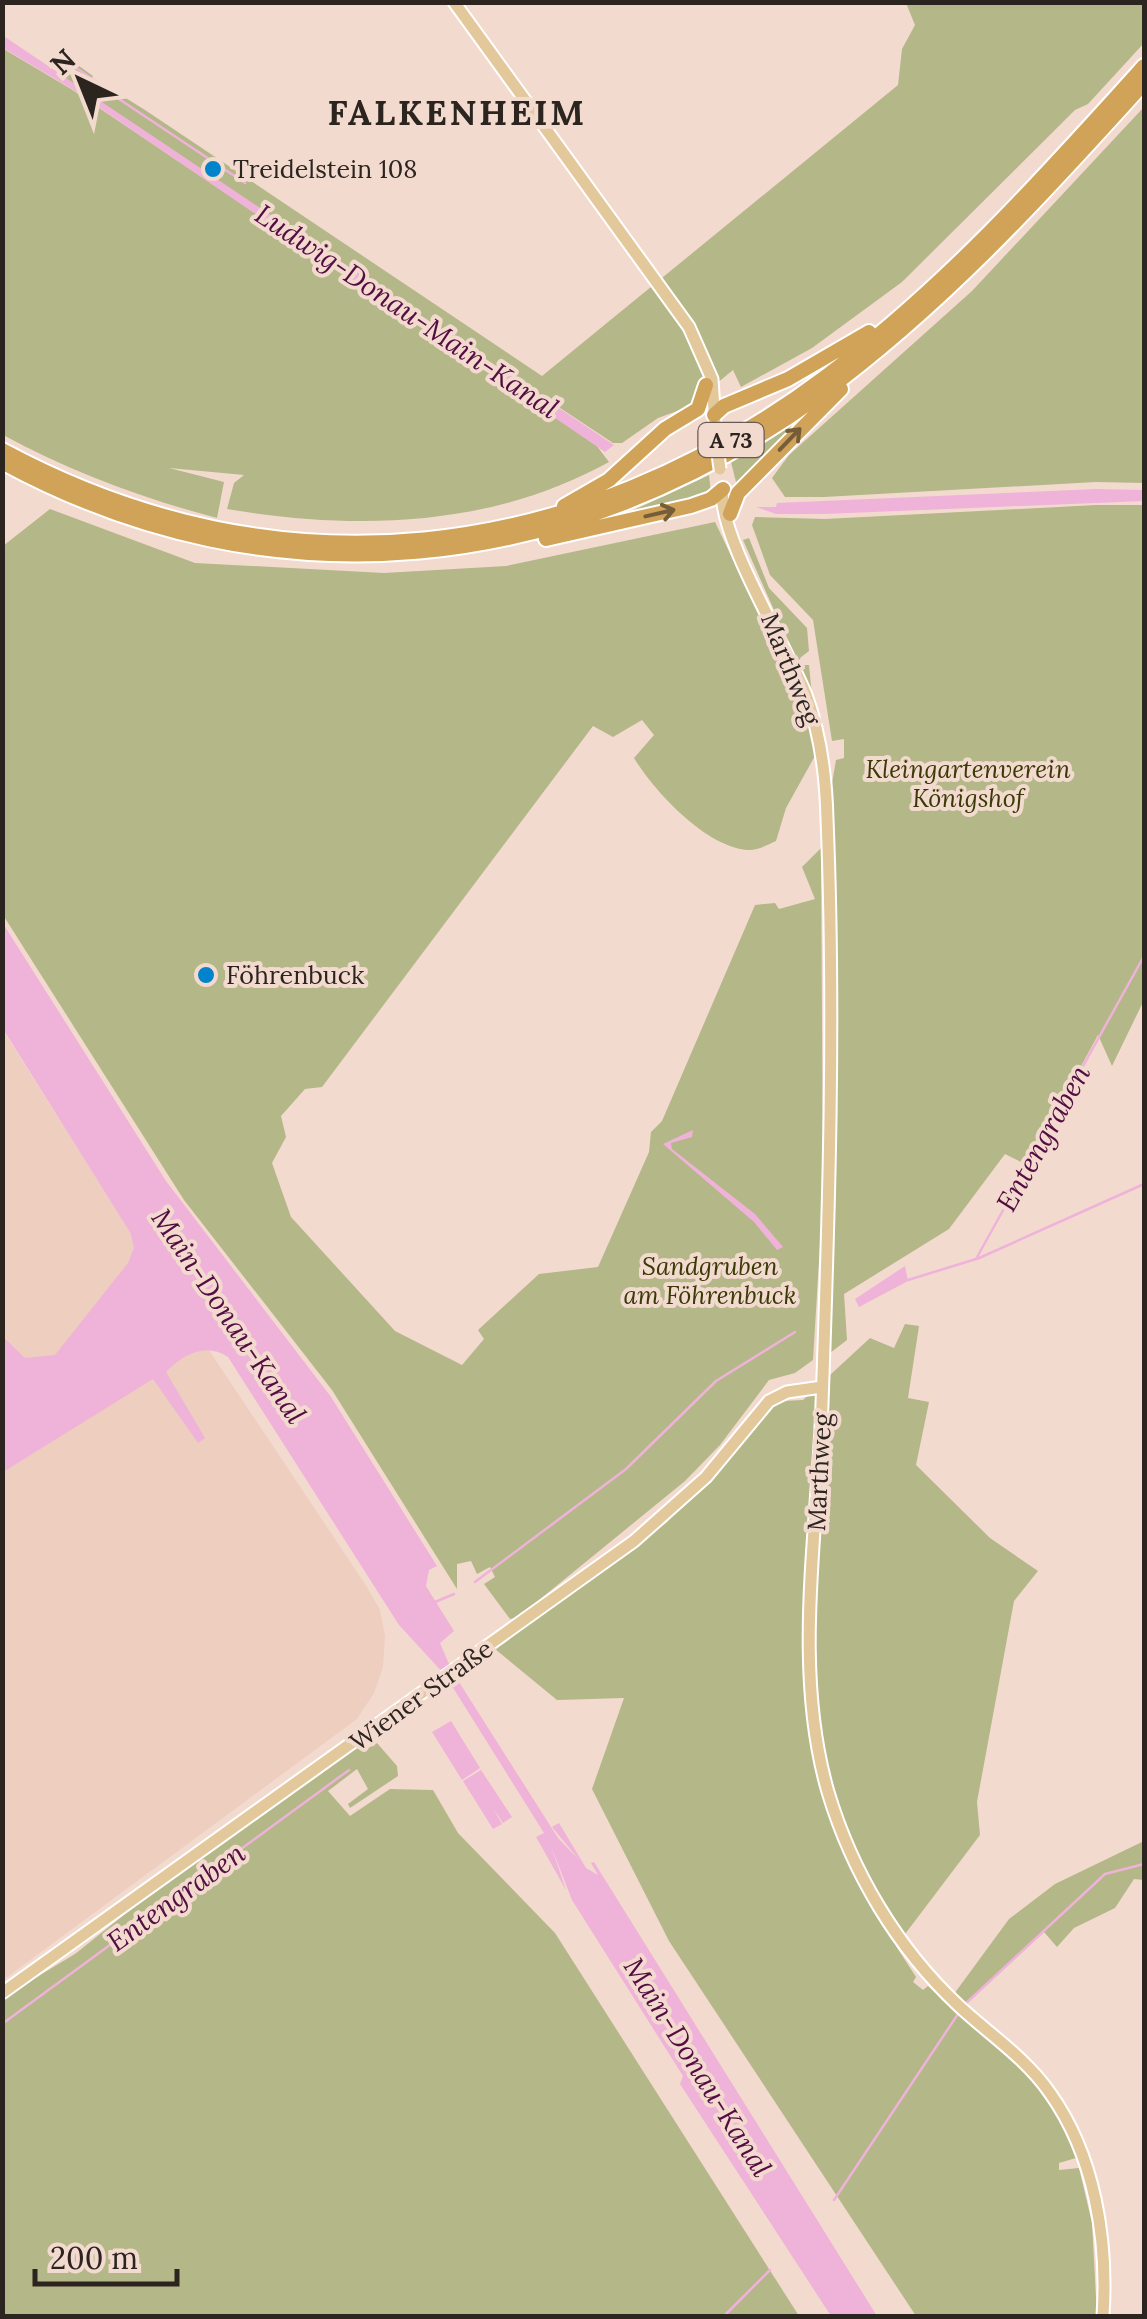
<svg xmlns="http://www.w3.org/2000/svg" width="1147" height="2319" font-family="Lora,serif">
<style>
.built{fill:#edcebf}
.green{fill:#b4b788}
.water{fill:#efb2d8}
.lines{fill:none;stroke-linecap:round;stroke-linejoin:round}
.stream{stroke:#efb2d8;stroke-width:2.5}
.major-casing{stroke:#fff;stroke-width:15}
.highway-casing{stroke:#fff;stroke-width:18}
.major{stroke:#e3c89b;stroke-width:11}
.highway{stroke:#d0a358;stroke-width:14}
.major-bridge-casing{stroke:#fff;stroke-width:15;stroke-linecap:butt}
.major-bridge{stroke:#e3c89b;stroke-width:11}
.oneway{stroke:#765d39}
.poi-dot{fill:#0283cb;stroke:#f3dacf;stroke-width:4}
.labels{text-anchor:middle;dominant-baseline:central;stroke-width:8;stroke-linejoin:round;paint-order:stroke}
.shield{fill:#f3dacf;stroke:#685b54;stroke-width:2.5}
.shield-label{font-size:22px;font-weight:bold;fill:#2c241f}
.poi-label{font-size:25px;fill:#2c241f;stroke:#f3dacf;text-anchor:start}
.street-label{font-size:25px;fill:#2c241f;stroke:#f3dacf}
.park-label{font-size:25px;font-style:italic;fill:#393a05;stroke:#f3dacf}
.water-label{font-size:28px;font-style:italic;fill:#540d42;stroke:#f3dacf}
.district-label{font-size:35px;font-weight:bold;letter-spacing:2.5px;fill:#2c241f;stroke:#f3dacf}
</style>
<rect width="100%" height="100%" fill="#f3dacf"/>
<path class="built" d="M2 1029 128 1229 367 1587 380 1610 385 1636 383 1667 374 1693 357 1719 3 1980Z"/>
<path class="green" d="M906 3H1144V43L1088 104 1075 110 902 282 812 348 741 387 733 370 688 407 658 418 622 443H613L73 86 55 70 65 56 93 76 86 87 103 99 113 90 145 110 542 376 898 85 902 49 915 25Z
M2 48 71 89 593 441 609 462C491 527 358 531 227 509L234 483 244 475 169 468 224 482 217 518C141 498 72 472 3 435Z
M1144 107V483L1096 482 824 497H785L772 478 789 455 972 291Z
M802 417 743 482H736L731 462Z
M709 475 711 494 608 522Z
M1096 505H1144V1000L1112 1066 1098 1035 1027 1165 1005 1154 949 1229 844 1294 847 1340 830 1353 834 1222 831 789 836 760 844 758V739L832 741 813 620 770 575 752 525 755 517 825 519Z
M50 509 195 563 384 573 506 566 715 522 806 712 816 754 786 808 776 841C767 845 757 851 747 850 705 846 655 792 634 758L654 735 642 720 613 737 593 726 322 1087 305 1089 281 1116 286 1137 272 1163 291 1217 395 1331 462 1365 484 1339 478 1330 539 1274 598 1267 649 1152 651 1132 662 1121 755 905 775 903 779 909 815 899 802 867 821 848 823 1195 813 1360 795 1373 769 1380 720 1445 685 1481 517 1618 510 1619 484 1584 495 1577 490 1567 477 1574 471 1561 457 1564V1589L332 1390 184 1200 3 915V546Z
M749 538 769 588 807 628 809 651 800 658 801 665H809L812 696 743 540Z
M905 1324 919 1326 908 1398 929 1402 916 1465 990 1538 1038 1571 1014 1601 977 1802 980 1835 896 1946 916 1977 913 1982 923 1990 928 1986C984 2037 1054 2083 1076 2158L1059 2163V2170L1079 2168 1092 2223 1097 2316H916L669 1941 592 1789 624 1698 557 1700 495 1649 666 1523 765 1413 782 1401 803 1400 870 1338 894 1348Z
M377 1743 397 1766 398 1776 350 1808 348 1804 368 1789 357 1769 328 1791 350 1816 390 1789 433 1790 458 1833 555 1933 799 2316H3L2 1998 75 1954 160 1886 359 1744 365 1750Z
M1144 1841V1880L1134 1879 1115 1908 1074 1928 1057 1947 1044 1932 966 2004 954 1994 1009 1919 1055 1884Z"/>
<path class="water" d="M2 35 614 445 605 452 72 89 3 48Z
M1096 489 1144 490V501L824 514H776L756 507H776L777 503Z
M2 922 166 1181 331 1397 437 1566 429 1570 426 1586 454 1631 440 1643 452 1671 558 1838 580 1861 552 1827 559 1823 586 1868 598 1875 591 1863 594 1862 877 2316H831L680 2084 683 2076 572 1900 551 1846 566 1890 536 1837 544 1833 445 1675 399 1625 228 1357C206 1342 183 1354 166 1372L205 1438 198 1443 153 1379 3 1472V1337L25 1358 55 1355 128 1263 134 1248 131 1234 3 1029Z
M693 1130 692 1137 671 1143 672 1149 755 1214 783 1247 777 1250 754 1222 663 1144Z
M905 1266 908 1281 859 1307 855 1299Z
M451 1721 480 1768 462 1780 432 1732Z
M481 1770 512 1817 503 1823 493 1808 502 1824 493 1829 463 1781Z"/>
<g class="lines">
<path class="stream" d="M56 65 63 59 110 91
M119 99 245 183
M977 1259 1144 1184
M908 1280 976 1259 1144 956
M475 1582 626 1469 716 1381 795 1332
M435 1602 454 1594
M964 2005 1105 1874 1144 1864
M2 2024 349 1770
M834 2200 958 2014
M724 2316 770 2270"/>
<defs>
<path id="major" d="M454 2 689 327 712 379 716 439
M723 489C715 530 788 649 806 695 821 735 826 776 827 819 835 1014 829 1208 822 1404 818 1530 792 1668 828 1792 852 1872 897 1948 959 2006 989 2034 1026 2058 1050 2093 1095 2156 1108 2240 1103 2316
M2 1993 634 1541 706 1477 769 1401 787 1392 822 1387"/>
<path id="highway" d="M714 415 724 406 788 379 869 332
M2 450C280 600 576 563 825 377 945 288 1045 176 1144 66
M2 462C274 610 571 575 819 396 941 307 1043 195 1144 83
M564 506 609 480 665 429 698 409 706 385
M730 514 738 493 841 389
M546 539 691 506 711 499 723 489"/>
</defs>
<use href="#major" class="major-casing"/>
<use href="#highway" class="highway-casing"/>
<use href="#major" class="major"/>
<use href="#highway" class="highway"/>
<defs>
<path id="major-bridge" d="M716 439 720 469"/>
</defs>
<use href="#major-bridge" class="major-bridge-casing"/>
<use href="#major-bridge" class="major-bridge"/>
</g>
<defs><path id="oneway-shaft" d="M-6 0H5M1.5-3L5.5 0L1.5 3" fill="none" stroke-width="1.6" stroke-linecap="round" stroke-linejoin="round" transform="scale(2.5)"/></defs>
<g class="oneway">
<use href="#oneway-shaft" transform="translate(790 439) rotate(-46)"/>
<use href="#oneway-shaft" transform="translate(660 513) rotate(-13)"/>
</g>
<g class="poi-dot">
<circle cx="213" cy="169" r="10"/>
<circle cx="206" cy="975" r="10"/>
</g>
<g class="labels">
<rect class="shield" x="698.5" y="423" width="65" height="34" rx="8"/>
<g class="shield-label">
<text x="731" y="440">A 73</text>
</g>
<g class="poi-label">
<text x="233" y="169">Treidelstein 108</text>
<text x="226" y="975">Föhrenbuck</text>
</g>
<g class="street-label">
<text transform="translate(791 669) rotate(68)">Marthweg</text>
<text transform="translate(819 1472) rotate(-87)">Marthweg</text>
<text transform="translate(421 1695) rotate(-36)">Wiener Straße</text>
</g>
<g class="park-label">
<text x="968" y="769">Kleingartenverein<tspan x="968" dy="29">Königshof</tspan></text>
<text x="710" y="1266">Sandgruben<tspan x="710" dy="29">am Föhrenbuck</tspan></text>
</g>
<g class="water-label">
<text transform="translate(407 311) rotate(34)">Ludwig-Donau-Main-Kanal</text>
<text transform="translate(1043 1138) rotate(-61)">Entengraben</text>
<text transform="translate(229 1316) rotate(56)">Main-Donau-Kanal</text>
<text transform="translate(176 1897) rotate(-36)">Entengraben</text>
<text transform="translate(698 2067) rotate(58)">Main-Donau-Kanal</text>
</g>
<g class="district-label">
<text x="457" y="112">FALKENHEIM</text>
</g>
</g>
<rect width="1147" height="2319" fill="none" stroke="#2c241f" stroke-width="10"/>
<g transform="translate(80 80) rotate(317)" stroke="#f3dacf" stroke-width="8" paint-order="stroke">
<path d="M0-8L18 38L0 25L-18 38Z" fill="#2c241f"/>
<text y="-15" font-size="28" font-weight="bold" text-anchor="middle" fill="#2c241f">N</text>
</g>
<path d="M35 2269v15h142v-15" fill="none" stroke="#2c241f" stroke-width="5"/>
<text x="50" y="2269" font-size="30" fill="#2c241f" stroke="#f3dacf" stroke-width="8" paint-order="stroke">200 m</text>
</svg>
